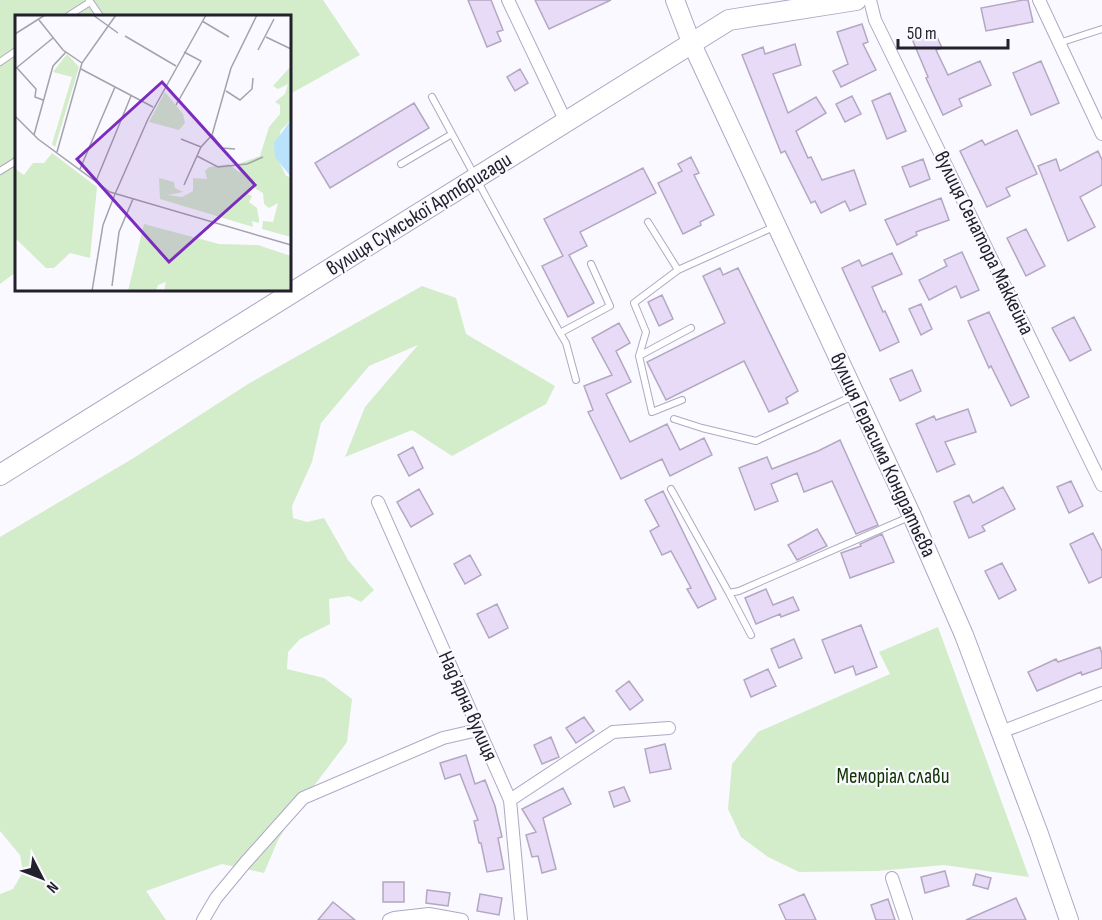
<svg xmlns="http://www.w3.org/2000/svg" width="1102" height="920" font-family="'Sofia Sans Condensed',sans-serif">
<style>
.green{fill:#d3ecca}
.building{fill:#e8dbf8;stroke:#b3a7c2;stroke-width:1.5}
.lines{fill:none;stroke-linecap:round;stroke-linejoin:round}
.lane-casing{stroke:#afa8c4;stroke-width:8}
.street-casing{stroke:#afa8c4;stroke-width:14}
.secondary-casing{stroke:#afa8c4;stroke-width:20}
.primary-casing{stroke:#afa8c4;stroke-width:22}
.lane{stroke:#fff;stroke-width:6}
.street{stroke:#fff;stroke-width:12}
.secondary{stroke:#fff;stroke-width:18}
.primary{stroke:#fff;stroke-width:20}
.labels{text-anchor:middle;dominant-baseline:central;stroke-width:4.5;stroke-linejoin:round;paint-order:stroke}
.street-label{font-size:21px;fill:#22202a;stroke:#faf9ff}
.park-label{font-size:21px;fill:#103301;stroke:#faf9ff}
.inset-road{fill:none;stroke:#a4a2aa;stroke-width:1.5}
.view{fill:#7b2cbf;fill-opacity:0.15;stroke:#7b2cbf;stroke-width:3}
.inset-edge{fill:none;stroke:#22202a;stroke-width:3}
</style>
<rect width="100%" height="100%" fill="#faf9ff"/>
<path class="green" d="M0 0H323L360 55 290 94V16H16V272L0 284Z
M422 286 456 298 466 334 555 386 546 404 452 456 412 430 345 457 365 407 418 345 369 366 321 423 312 462 292 506 293 518 307 522 324 518 348 560 374 590 361 602 349 596 329 599 330 624 300 639 288 652 287 669 324 678 352 699 347 742 298 807 278 840 264 873 222 864 146 891 166 920H0V894L13 889 23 872 20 855 0 831V537L132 459 248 384Z
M938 627 1029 877 944 865 877 871 799 872 768 857 741 837 728 809 732 764 758 732 890 674 879 652Z"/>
<path class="building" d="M468 0H491L503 30 497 32 501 41 487 47Z
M535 0H611L549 29Z
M1023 0H1028L1033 22 986 31 981 8Z
M862 24 868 42 863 44 876 70 841 87 833 71 848 64 837 32Z
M934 30 942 48 936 50 948 75 980 61 991 85 959 99 962 106 943 115 926 78 928 77 912 39Z
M795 44 801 65 773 74 788 113 816 97 826 113 796 131 808 158 811 157 822 180 854 170 866 204 850 211 845 201 821 213 815 201 811 203 785 151 781 153 742 55 763 47 765 54Z
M1041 61 1059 103 1031 115 1013 73Z
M520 69 528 83 515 91 507 77Z
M890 93 906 131 887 139 872 101Z
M852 96 861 114 845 122 836 104Z
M414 103 429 128 330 188 315 163Z
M1017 130 1037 174 1006 188 1010 196 987 207 960 151 982 140 985 145Z
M1098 151 1102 160V185L1080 197 1095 227 1068 241 1038 166 1056 159 1060 171Z
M691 157 699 173 694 175 714 215 700 222 701 225 683 234 658 183 682 171 678 164Z
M923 159 930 179 910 187 902 167Z
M643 168 656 193 580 232 587 246 569 255 594 303 568 317 542 266 563 256 544 219Z
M941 198 949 220 916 232 917 235 897 245 885 220Z
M1026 229 1045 266 1026 276 1007 238Z
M962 252 979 290 961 298 956 286 929 300 919 280 947 266 944 260Z
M892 253 902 274 872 287 883 312 885 311 899 342 880 351 842 268 859 260 862 266Z
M720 268 723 275 738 268 798 391 786 398 788 403 769 412 744 361 666 400 647 362 725 323 703 276Z
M662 295 673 319 659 326 648 302Z
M921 304 932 329 921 335 909 309Z
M989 312 1029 397 1011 406 991 366 989 368 968 321Z
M1074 317 1091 350 1070 361 1052 328Z
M619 323 630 343 616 351 631 382 606 394 630 442 667 424 680 450 704 438 712 455 670 476 662 459 621 479 588 412 593 410 584 386 612 375 592 338Z
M912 370 921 391 900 401 890 379Z
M968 409 976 432 945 442 955 464 937 472 916 424 934 416 936 420Z
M840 440 878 525 856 534 832 481 804 492 797 473 771 484 778 501 755 510 739 468 767 457 772 469 818 451Z
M413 447 423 468 409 476 398 455Z
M1071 481 1083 506 1069 513 1057 487Z
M1003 487 1015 509 982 526 985 531 969 538 954 502 969 495 973 503Z
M419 489 433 514 411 527 397 502Z
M663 491 716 599 698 608 687 589 691 588 671 551 662 555 650 531 659 526 645 500Z
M817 529 827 546 797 560 788 545Z
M1093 533 1102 551V577L1089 583 1070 544Z
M882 534 894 562 850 578 841 553 861 546 860 544Z
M470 555 481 575 465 584 454 564Z
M1002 563 1016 590 999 599 985 571Z
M766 589 773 605 793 597 799 610 781 617 780 614 756 624 745 598Z
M497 604 508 628 489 638 477 614Z
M861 625 877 667 856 675 853 666 835 673 822 640Z
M794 639 802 658 779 668 771 649Z
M1100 647 1102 654V668L1082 675 1081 672 1037 691 1028 672 1056 659 1058 662Z
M768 669 776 686 751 697 744 680Z
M629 681 643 700 630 710 616 691Z
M584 717 594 731 576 743 566 728Z
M551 737 559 757 542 764 534 745Z
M665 744 671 769 650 773 645 749Z
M466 755 475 784 485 780 495 806 502 837 498 838 504 869 487 872 481 843H479L474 821 478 820 460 774 445 779 440 763Z
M624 787 630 801 614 807 609 792Z
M563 788 571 804 543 818 556 869 542 873 538 856 532 857 526 835 536 832 522 809Z
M945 871 949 886 925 893 921 877Z
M976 874 991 878 988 889 973 885Z
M383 882H404V902H383Z
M427 890 450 893 448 906 426 903Z
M480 894 502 898 499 915 477 911Z
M804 894 816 920H786L779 905Z
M1016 898 1026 920H966Z
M888 899 895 920H876L871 905Z
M333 902 355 920H318Z"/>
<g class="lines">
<defs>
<path id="lane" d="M89 0 100 16
M68 16 90 2
M1059 43 1102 29
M0 62 16 51
M432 97 560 333 610 306 591 264
M401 164 452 134
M0 171 16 161
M648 222 678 270 776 226
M678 270 634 303 646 332 639 356 652 412 682 400
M560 333 566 343 576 380
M639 356 691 328
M674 419 702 428 756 441 853 396
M671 489 729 593 739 591 909 517
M729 593 751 635"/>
<path id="street" d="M508 0 566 122
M870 0 875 20 1102 485
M1039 0 1102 134
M378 502 510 800 521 920
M1001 732 1102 693
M510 800 613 732 669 728
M892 878 906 920
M203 920 216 898 245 863 303 798 443 738 478 730
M389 920 394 918 429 914 462 920"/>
<path id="secondary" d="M675 0 691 42 912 516 964 635 1039 834 1069 920"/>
<path id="primary" d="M0 475 729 20 856 0"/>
</defs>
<use href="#lane" class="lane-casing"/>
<use href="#street" class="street-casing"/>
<use href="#secondary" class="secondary-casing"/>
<use href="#primary" class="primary-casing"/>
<use href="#lane" class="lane"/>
<use href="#street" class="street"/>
<use href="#secondary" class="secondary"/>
<use href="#primary" class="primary"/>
</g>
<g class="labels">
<g class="street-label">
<text transform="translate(419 214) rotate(-32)">вулиця Сумської Артбригади</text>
<text transform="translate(984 243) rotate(64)">вулиця Сенатора Маккейна</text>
<text transform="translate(883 455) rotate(65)">вулиця Герасима Кондратьєва</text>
<text transform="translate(468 706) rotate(66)">Надʼярна вулиця</text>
</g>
<g class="park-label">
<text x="893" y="776">Меморіал слави</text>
</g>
</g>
<g transform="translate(15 15)">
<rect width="276" height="276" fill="#faf9ff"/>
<path d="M52 39 64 52 40 132 37 129 57 62 38 57ZM276 51V105L266 115 260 138 271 161 276 162V222L247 214 248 206 258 207 263 188 254 193 249 189 248 178 236 171 232 178 237 181 234 187 242 193 244 204V208L237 206 238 212 145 184 144 163 159 167 160 173 168 177 153 180 167 182 178 176V163L192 164 190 156 194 152 214 149 225 158 223 149 245 141 254 112 265 99V90L260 87 270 79 273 69 263 74 258 71ZM150 77 168 99 170 108 164 115 134 107ZM37 138 82 172 75 243 55 238 39 253H31L0 223V154L9 160 18 148H29ZM129 209 204 229 243 230 276 241V276H149L151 267 143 270 141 276H113Z" fill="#d3ecca"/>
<path d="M276 105V162L260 142 259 128Z" fill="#b9e3fc"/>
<path class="inset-road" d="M78 0 103 18M24 5 48 35 67 48M187 6 214 22M0 19 30 0M110 21 161 51M251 22 276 34M243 35 259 4M2 53 21 74 20 82 28 85M0 54 38 23M66 54 138 92M211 76 225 85 237 74 238 63M161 90 186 46 169 37M0 101 23 124 95 177 276 230M19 120 38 51 51 37M197 120 207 133 220 134M166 124 186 132M42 137 67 48 101 0M182 141 203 152 232 149 248 142M65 154 100 72M81 166 116 81M169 170 186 132 197 120 216 53 242 0M100 179 133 104 191 0M97 271 104 217 118 184M77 276 88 210 100 179"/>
<path class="view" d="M147 67 240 170 154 247 62 144Z"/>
<rect width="276" height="276" class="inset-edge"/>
</g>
<g transform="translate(42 878) rotate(132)" stroke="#faf9ff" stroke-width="4.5" paint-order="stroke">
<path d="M0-4.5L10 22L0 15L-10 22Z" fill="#22202a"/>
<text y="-9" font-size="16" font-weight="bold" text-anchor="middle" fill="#22202a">N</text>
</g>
<path d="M898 39v9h110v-9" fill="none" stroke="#22202a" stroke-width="3"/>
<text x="907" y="39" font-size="18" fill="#22202a" stroke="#faf9ff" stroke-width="4.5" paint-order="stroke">50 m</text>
</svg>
